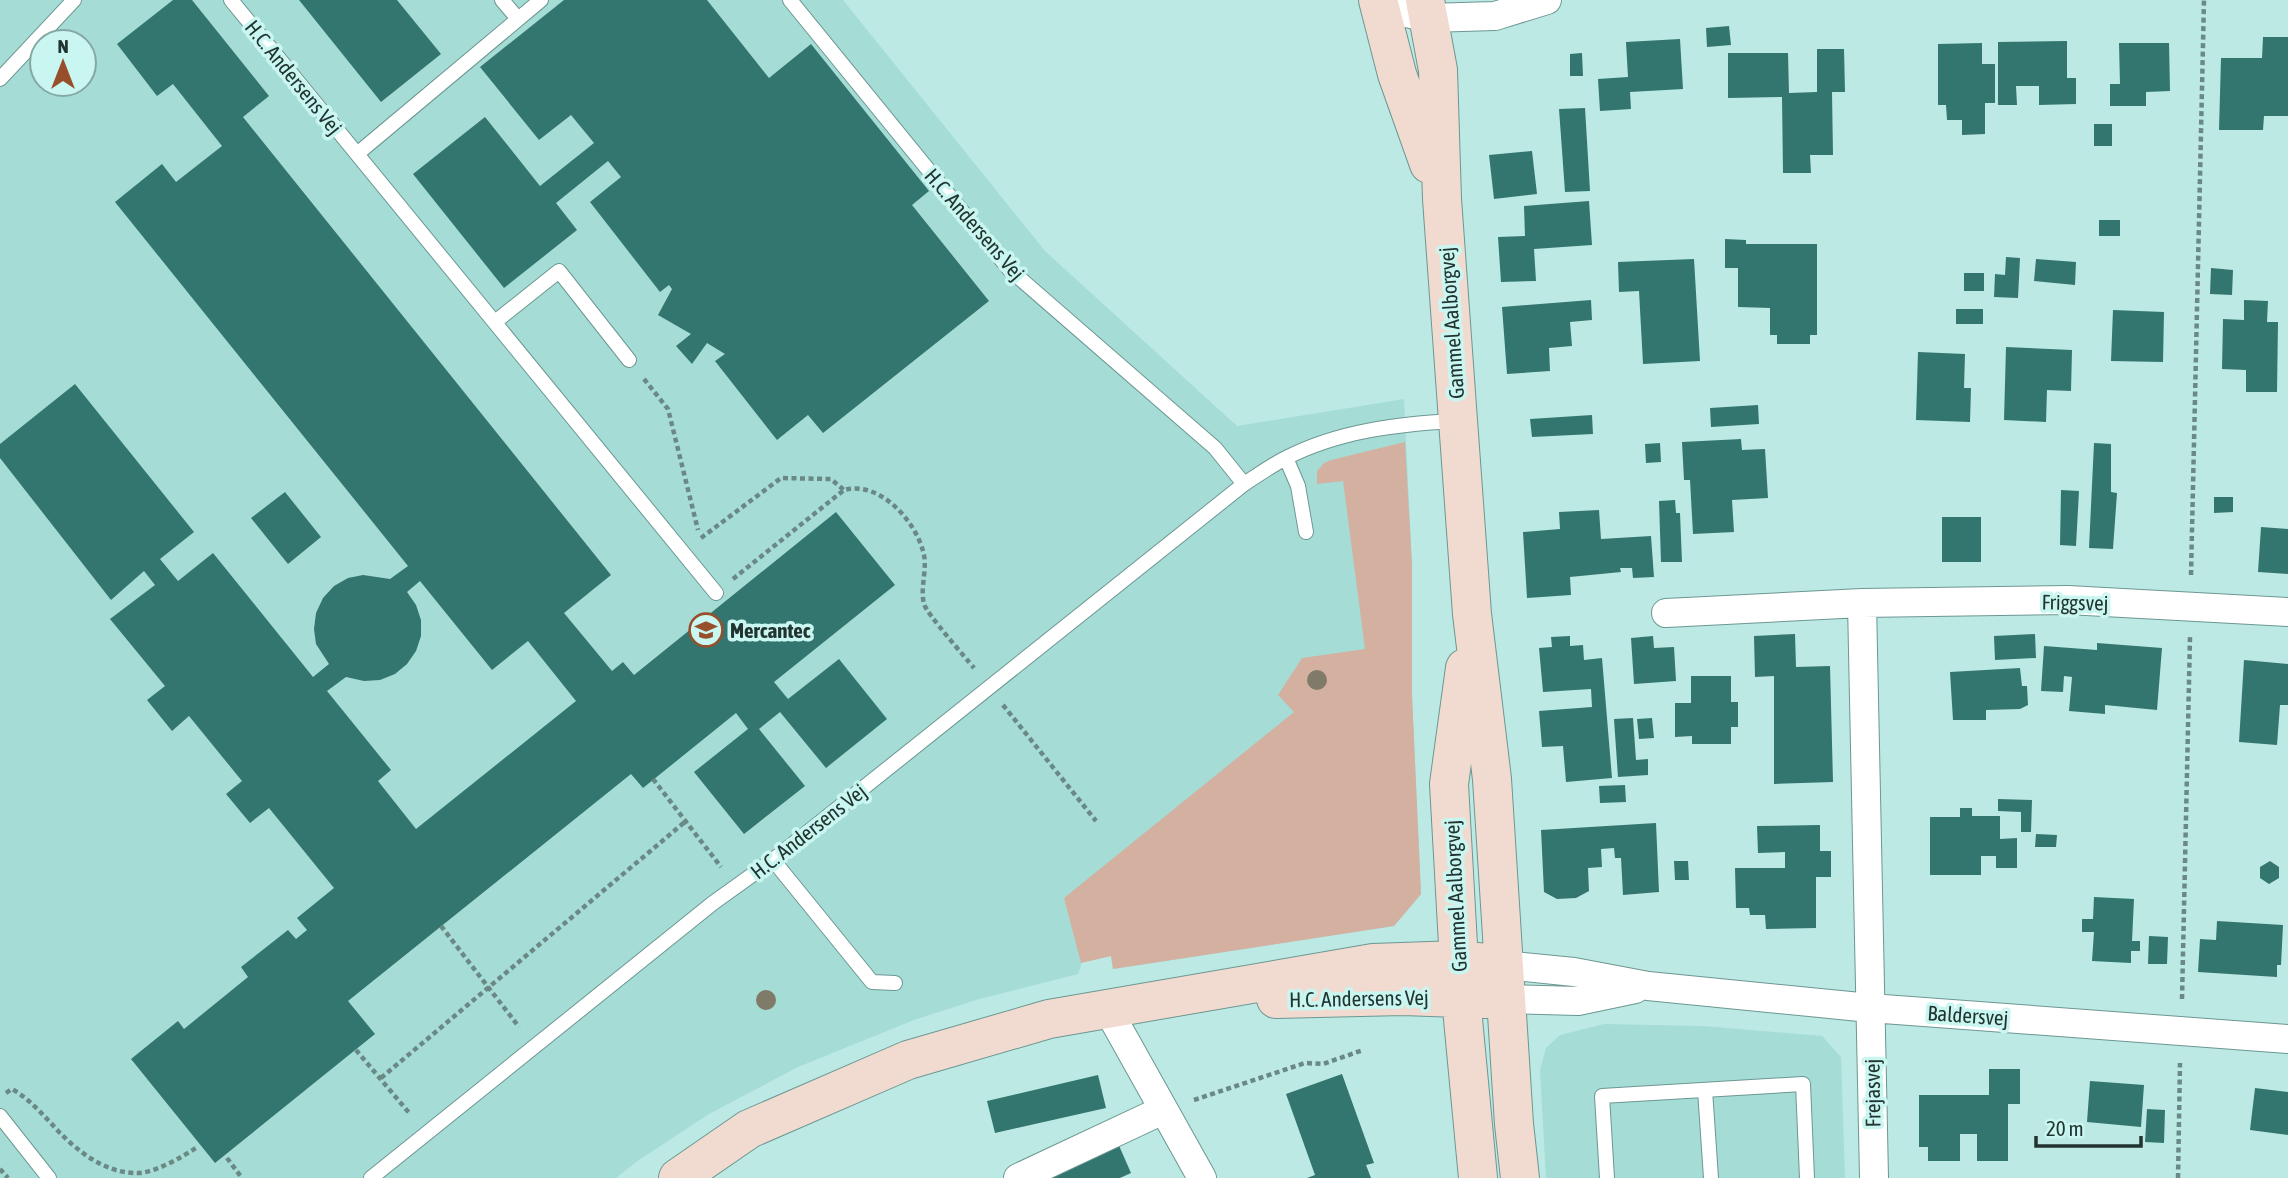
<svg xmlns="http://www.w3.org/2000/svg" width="2288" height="1178" font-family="'Asap Condensed',sans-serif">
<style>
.built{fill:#a6dcd6;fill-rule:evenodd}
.green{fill:#d3b0a0}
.building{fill:#33766f;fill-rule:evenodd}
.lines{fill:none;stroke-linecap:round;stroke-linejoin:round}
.lane-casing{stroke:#6c9792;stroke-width:16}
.street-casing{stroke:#6c9792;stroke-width:30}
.secondary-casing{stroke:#6c9792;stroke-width:40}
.path{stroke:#6a8985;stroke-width:4.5;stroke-dasharray:5 3.5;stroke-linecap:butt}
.lane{stroke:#fff;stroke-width:14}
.street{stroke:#fff;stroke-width:28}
.secondary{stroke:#f1dbd0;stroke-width:38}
.tree{fill:#807b69}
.labels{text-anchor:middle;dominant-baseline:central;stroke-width:7;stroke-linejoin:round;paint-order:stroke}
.street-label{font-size:21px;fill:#223431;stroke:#c9f6f0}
.poi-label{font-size:21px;font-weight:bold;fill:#223431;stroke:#c9f6f0;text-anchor:start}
</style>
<rect width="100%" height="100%" fill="#bce9e3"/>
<path class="built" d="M0 0H843L1045 251 1237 426 1404 399 1412 565V695L1421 894 1394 926 1113 969 1111 956 1082 962 1078 974 976 1000 914 1020 798 1067 709 1114 636 1162 616 1178H0ZM42 42H84V84H42Z
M1604 1024 1703 1026 1822 1036 1841 1057 1845 1178H1546L1540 1070 1546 1048 1560 1035Z"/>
<path class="green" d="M1405 442 1412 565V695L1421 894 1394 926 1113 969 1111 956 1081 963 1064 898 1294 712 1278 695 1302 658 1365 649 1343 481 1317 484V471L1324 463 1331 460Z"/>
<path class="building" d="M173 0H192L269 96 243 117 611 575 564 613 612 671 623 662 634 675 836 512 895 585 774 682 788 699 839 659 887 719 826 768 780 712 759 729 805 786 744 834 694 772 748 729 736 713 643 788 631 774 348 1001 375 1034 215 1163 131 1059 178 1021 184 1029 248 977 241 967 288 930 296 939 307 930 297 918 334 888 269 808 250 823 226 794 242 781 189 716 172 731 147 700 165 686 110 619 155 585 144 571 111 600 0 458V444L75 384 194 532 160 559 178 581 213 553 313 677 329 664 316 644 314 629 316 613 323 598 334 586 348 578 363 575 390 579 408 566 115 202 162 164 176 182 222 146 173 84 157 96 117 44ZM420 581 492 670 528 641 576 701 416 829 378 781 391 770 327 691 346 677 364 681 380 680 395 674 407 664 416 651 421 636V620L416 605 407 592Z
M299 0H397L441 54 381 102Z
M564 0H707L769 78 811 44 929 191 912 205 989 301 823 433 808 415 777 440 715 361 725 354 707 343 692 364 676 346 691 334 658 315 672 289 669 285 660 292 590 202 621 177 608 161 556 203 577 230 504 288 413 174 485 117 540 186 594 143 571 115 539 140 480 67Z
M1729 26 1731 45 1707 47 1706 28Z
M2263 37H2288V116H2264L2263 130H2219L2221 58H2262Z
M1680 39 1683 89 1630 92 1631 109 1600 111 1598 79 1628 77 1626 42Z
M2067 41V78H2076V104L2039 105V86H2016L2017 105H1998V42Z
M1982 43V64H1995V103H1985V134L1962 135V120H1947L1946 105H1938V44Z
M2119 43H2169L2170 91 2146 92V106H2110V84H2120Z
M1817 49H1844L1845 92H1832L1833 155H1810L1811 173H1783L1782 97 1728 98V53H1788L1789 93 1817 92Z
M1582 53 1583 76H1570V54Z
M1585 108 1590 191 1565 192 1559 109Z
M2094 124H2112V146H2094Z
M1532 151 1537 194 1494 199 1489 155Z
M1589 201 1592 245 1534 249 1536 281 1501 282 1498 237 1525 236 1524 206Z
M2099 220H2120V236H2099Z
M1725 239 1746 240V244H1817V335H1810V344H1777V335H1770V308L1738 307V268H1725Z
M2006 257 2020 258 2018 298 1994 297 1995 274 2005 275Z
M1694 259 1700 361 1643 364 1639 291 1619 292 1618 262Z
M2036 259 2076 262 2075 285 2034 281Z
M2211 268 2233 270 2232 295 2210 294Z
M1964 273H1984V291H1964Z
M1591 300 1592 320 1570 322 1572 346 1549 348 1550 371 1507 374 1502 307Z
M2244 300 2268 301 2267 322H2278L2277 392H2246V370L2222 369 2223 319 2244 320Z
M1956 309H1983V324H1956Z
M2113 310 2164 312 2163 362 2111 361Z
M2006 347 2072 350 2071 391 2047 390 2046 422 2004 420Z
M1918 352 1965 354 1964 388H1971L1970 422 1916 420Z
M1758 405 1759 424 1711 427 1710 408Z
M1592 415 1593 434 1532 437 1530 419Z
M1741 439 1742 450 1765 449 1768 498 1732 500 1734 532 1693 534 1690 480H1684L1682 442Z
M1660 443 1661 462 1646 463 1645 444Z
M2094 443 2111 444V492L2117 493 2113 549 2089 548Z
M2061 490 2079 491 2076 546 2060 545Z
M285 492 321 537 288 564 251 518Z
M2214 497H2233V512L2214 513Z
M1675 500 1676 513H1680L1682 562H1661L1659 501Z
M1599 510 1601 539 1651 536 1654 577 1633 578 1632 568H1620L1621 572 1570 577 1571 595 1527 598 1523 532 1560 529 1559 512Z
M1942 517H1981V562H1942Z
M2261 527 2288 529V574L2258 572Z
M1795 634 1796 667 1830 666 1833 782 1774 784V676L1755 677 1754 636Z
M2035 634 2036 658 1995 660 1994 636Z
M1570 636V646L1583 645 1584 660 1602 658 1612 778 1566 782 1563 746 1542 747 1539 711 1592 707 1591 689 1543 692 1539 648 1552 647 1551 637Z
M1653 636 1654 648 1674 647 1676 681 1634 684 1631 638Z
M2097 643 2162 648 2157 710 2105 705V714L2069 711 2072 677 2064 676 2063 692 2041 691 2044 646 2097 650Z
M2244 660 2288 664V705H2280L2277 745 2239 742Z
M2020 668 2022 686H2027L2028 705 2020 709 1986 710V720H1953L1950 672Z
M1691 676H1731V702H1738V727H1731V744H1692V736L1675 737V703H1691Z
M1633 718 1636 760 1648 759V775L1618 777 1614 719Z
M1652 718 1654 738 1639 739 1637 719Z
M1625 785 1626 802 1600 803 1599 786Z
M1998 799 2032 800 2031 832H2021V812L1998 811Z
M1960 808H1972V816H2000V839L2017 838V868H1996V856H1981V875H1930V817H1960Z
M1656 823 1659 892 1623 895 1621 858H1615L1614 848 1601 849 1602 867 1588 868 1589 891 1576 898 1557 899 1544 892 1541 830Z
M1820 825V851H1831V877H1816V928L1766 929 1765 915H1750L1749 908H1736L1735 868H1785V852L1758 853 1757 826Z
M2036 834 2057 835 2056 847H2035Z
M1674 861H1688L1689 880H1675Z
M2270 861 2279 867V878L2269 884 2260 878V867Z
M2094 897 2134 899 2132 941H2140V951H2131V963L2092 961 2094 932H2082V919H2093Z
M2217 921 2283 925 2281 965H2277V977L2198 972 2200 939 2216 940Z
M2149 936 2168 937 2167 964H2148Z
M1989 1069H2020V1104H2008V1161H1977V1134H1960V1161H1928V1147H1919V1095H1989Z
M1342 1074 1374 1163 1366 1165 1371 1178H1307L1315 1175 1286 1094Z
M1098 1075 1106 1108 995 1133 987 1101Z
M2090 1081 2144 1085 2141 1127 2087 1122Z
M2255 1088 2288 1092V1135L2250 1130Z
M2147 1109 2165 1110 2164 1143 2145 1142Z
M1117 1141 1131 1173 1120 1178H1036Z"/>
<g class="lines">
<defs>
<path id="lane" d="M231 0 716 593
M502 0 518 19
M790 0 1009 269 1215 448 1244 484
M0 79 74 0
M357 154 541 0
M495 322 559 271 629 360
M1286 458 1298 486 1306 532
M773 860 872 982 895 983
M1705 1090 1711 1178
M0 1116 49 1178
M371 1178 713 903 773 860 1244 484C1258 475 1272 465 1286 458 1338 431 1398 424 1455 421
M1607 1178 1602 1096 1803 1084 1807 1178"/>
<path id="street" d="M1380 7 1429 18 1495 16 1547 0
M1666 613 1862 603
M1504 965 1574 972 1648 986 1870 1008 2288 1039
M1506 999 1578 1001 1635 989
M1108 1010 1202 1178
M1018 1178 1163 1110
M1874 1178 1862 603 2068 600 2288 612"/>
<path id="secondary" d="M1378 0 1397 74 1429 164
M1425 0 1438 70 1442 199 1472 614 1492 779 1514 1124 1520 1178
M1465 668 1449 784 1461 998 1478 1178
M1276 999 1403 996 1485 999
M678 1178 749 1129 908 1060 1049 1019 1373 963 1458 960 1504 965"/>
</defs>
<use href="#lane" class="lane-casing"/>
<use href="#street" class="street-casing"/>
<use href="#secondary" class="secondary-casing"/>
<path class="path" d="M644 379 668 409 698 530
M701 538 781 478 831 479 844 490
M2191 575 2204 0
M733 579 844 490C880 480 917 522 924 555 927 571 920 588 924 604 927 614 965 657 974 668
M1003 705 1096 821
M653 779 721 867
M441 926 519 1027
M2182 999 2190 637
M356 1050 410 1114
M381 1078 686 821
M6 1093 12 1089C31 1100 45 1117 60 1133 80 1153 106 1173 136 1173 153 1174 182 1157 196 1148
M1194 1100 1305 1063 1323 1064 1363 1050
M227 1158 242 1178
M0 1169 8 1178
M2178 1178 2180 1063"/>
<use href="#lane" class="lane"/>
<use href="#street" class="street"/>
<use href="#secondary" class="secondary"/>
</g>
<g class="tree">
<circle cx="1317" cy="680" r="10"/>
<circle cx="766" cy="1000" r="10"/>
</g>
<defs>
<symbol id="school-ring" viewBox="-11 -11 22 22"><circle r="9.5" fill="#c9f6f0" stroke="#974f2b" stroke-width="1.5"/><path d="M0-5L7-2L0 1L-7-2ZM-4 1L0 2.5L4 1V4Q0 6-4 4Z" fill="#974f2b"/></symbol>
</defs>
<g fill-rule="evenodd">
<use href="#school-ring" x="687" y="611" width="38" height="38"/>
</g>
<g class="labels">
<g class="street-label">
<text transform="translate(294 77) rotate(51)">H.C. Andersens Vej</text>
<text transform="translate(975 224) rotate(49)">H.C. Andersens Vej</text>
<text transform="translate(1451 323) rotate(-94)">Gammel Aalborgvej</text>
<text transform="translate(2075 602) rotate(1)">Friggsvej</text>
<text transform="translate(808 831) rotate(-38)">H.C. Andersens Vej</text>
<text transform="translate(1455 896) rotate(-93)">Gammel Aalborgvej</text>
<text transform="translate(1359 998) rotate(-1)">H.C. Andersens Vej</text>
<text transform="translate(1968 1015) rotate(4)">Baldersvej</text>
<text transform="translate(1872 1093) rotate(-91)">Frejasvej</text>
</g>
<g class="poi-label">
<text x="730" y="630">Mercantec</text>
</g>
</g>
<g transform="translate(63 63)"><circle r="33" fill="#c9f6f0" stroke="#86a8a4" stroke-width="2"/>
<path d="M0-5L12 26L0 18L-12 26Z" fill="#974f2b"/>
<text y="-10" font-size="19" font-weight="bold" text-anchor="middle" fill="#223431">N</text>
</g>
<path d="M2036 1136v10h105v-10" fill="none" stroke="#223431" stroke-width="3.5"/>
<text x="2046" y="1136" font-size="21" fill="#223431" stroke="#c9f6f0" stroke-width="5" paint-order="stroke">20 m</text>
</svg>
